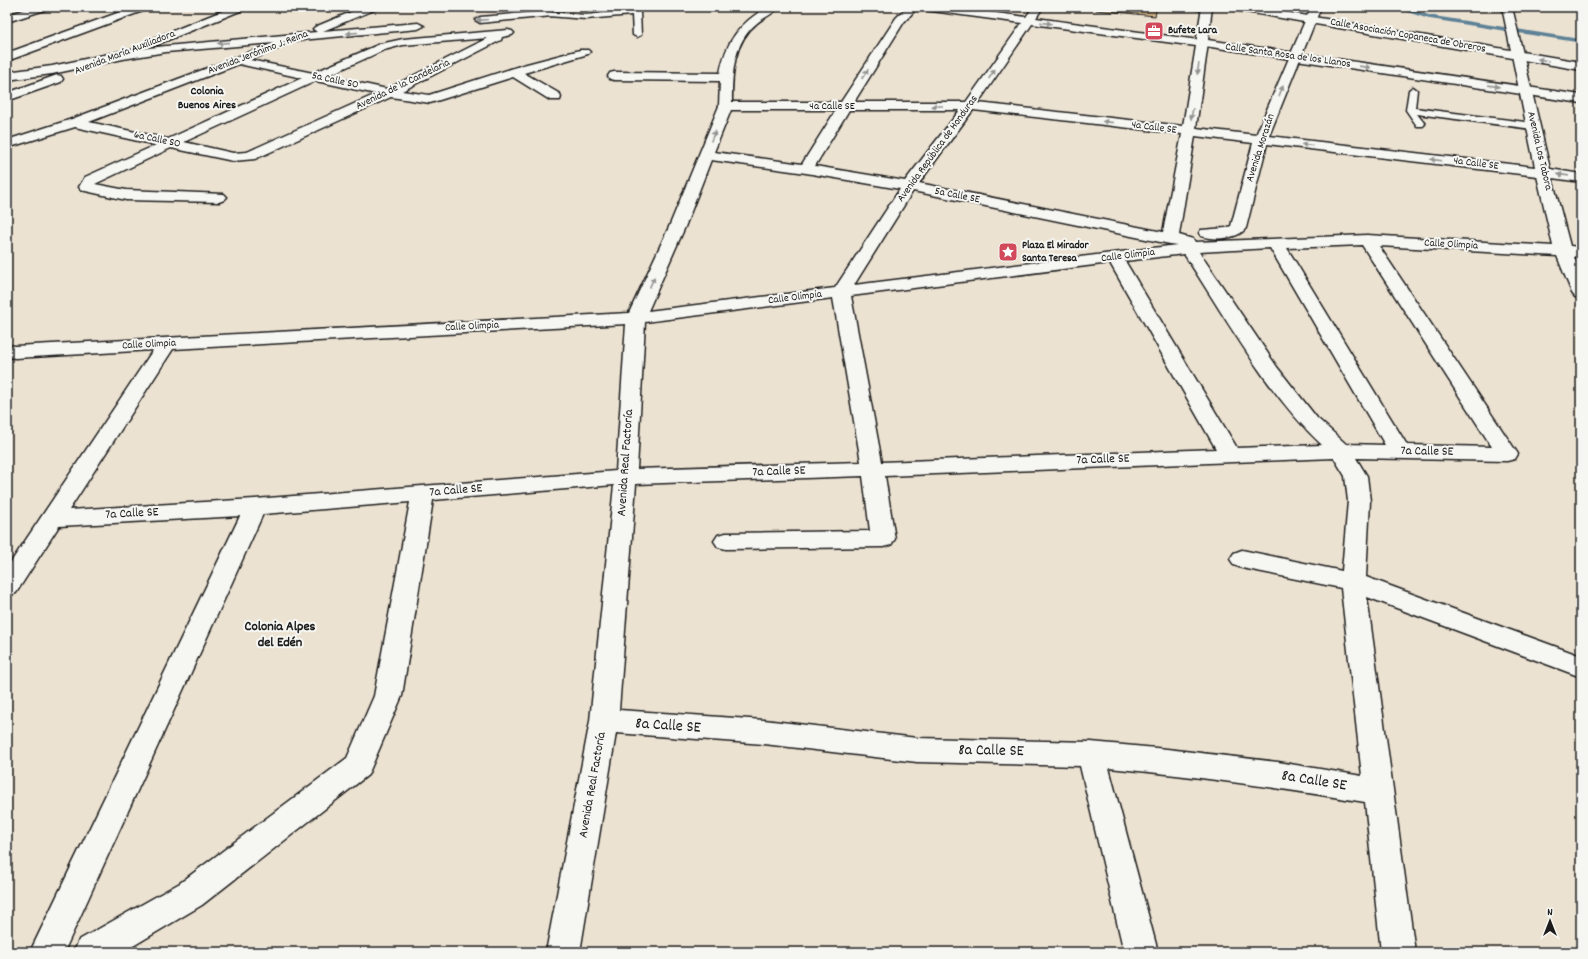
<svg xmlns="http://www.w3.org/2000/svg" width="1588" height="959" font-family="Dekko,sans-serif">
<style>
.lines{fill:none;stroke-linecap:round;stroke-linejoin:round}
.stream{stroke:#5d8196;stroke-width:3.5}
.building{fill:#d3b487;stroke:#1c1c1c}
.lane-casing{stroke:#1c1c1c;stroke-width:3}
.street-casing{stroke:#1c1c1c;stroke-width:3}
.secondary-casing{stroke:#1c1c1c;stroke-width:3}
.lane{fill:#f6f6f2;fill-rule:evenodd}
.street{fill:#f6f6f2;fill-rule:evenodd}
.secondary{fill:#f6f6f2;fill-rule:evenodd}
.oneway{fill:#949492}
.labels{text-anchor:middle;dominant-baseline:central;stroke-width:4;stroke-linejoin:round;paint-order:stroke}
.far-poi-label{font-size:11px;font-weight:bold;fill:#1c1c1c;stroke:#f6f6f2;text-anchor:start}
.far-street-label{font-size:11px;fill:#1c1c1c;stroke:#f6f6f2}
.far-neighbourhood-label{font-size:12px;font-weight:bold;fill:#1c1c1c;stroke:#f6f6f2}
.street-label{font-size:13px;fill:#1c1c1c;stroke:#f6f6f2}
.neighbourhood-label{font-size:14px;font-weight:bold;fill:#1c1c1c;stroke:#f6f6f2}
.near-street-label{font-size:16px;fill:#1c1c1c;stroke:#f6f6f2}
</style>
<rect width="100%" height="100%" fill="#ece2d2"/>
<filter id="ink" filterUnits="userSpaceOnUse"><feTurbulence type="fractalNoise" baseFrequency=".025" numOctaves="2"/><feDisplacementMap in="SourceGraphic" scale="8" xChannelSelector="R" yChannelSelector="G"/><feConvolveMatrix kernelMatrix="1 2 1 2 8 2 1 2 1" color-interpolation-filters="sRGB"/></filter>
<g filter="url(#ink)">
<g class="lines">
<path class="stream" d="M1397 7 1429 17 1581 41"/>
</g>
<path class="building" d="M1098 7H1157L1155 16 1096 10Z
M1176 7H1202L1200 11Z"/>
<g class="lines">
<defs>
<path id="lane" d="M636 10 640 12 641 35 637 37 633 35 632 15 586 19 548 16 544 14 548 12 586 15Z
M1413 87 1417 90 1415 108 1532 123 1537 126 1532 129 1417 114 1425 124 1423 126H1417L1406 110 1409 90Z"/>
<path id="street" d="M33 7H49L48 9 7 22V15Z
M134 7H149L148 9 7 61V53Z
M232 7H246L245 9 158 44H150L148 42 150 40Z
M363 7H377L376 9 323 31 418 23 424 26 418 29 280 42 284 45 282 47 250 60 313 73 380 44 403 39 508 30 512 31 514 33 512 35 502 37 501 40 402 91 429 95 523 65 580 50H588L590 52 588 54 524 73 560 94 561 97 560 100H550L513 77 430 103 391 97 255 159 233 161 171 148 95 184 126 190 224 194 227 197 224 200 219 202 126 200 81 190 79 187 85 177 156 145 75 127 7 148V140L69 120 274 43 166 52 123 59 52 74 7 80V72L52 66 123 51 166 46 317 32 313 29 315 27ZM488 38 387 89 327 76 384 50 403 45ZM239 64 302 78 168 139 89 122ZM316 81 376 94 247 152 233 153 184 142Z
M767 7H779C774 14 764 17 757 23 733 42 732 74 732 102H841L896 18 907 7H918L904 22 854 102H966L1022 23 924 10 919 7H949L1026 17 1033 7H1043L1036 18 1206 41 1208 43 1196 128 1256 135 1311 7H1321L1269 136 1535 167 1502 7H1512L1550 169 1581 174V182L1552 178 1570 246 1581 247V257H1574L1581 273V298L1575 297 1572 293 1557 256 1379 246 1518 454 1515 459 1507 461 1356 458 1367 476 1370 501 1366 577 1581 656V677L1367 597 1415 952H1381L1365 802C1280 788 1195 776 1109 768L1158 952H1124L1080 766 917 762 764 744 616 733 580 952H546L590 721 614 485 433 500 402 696 368 775 202 905 123 952H74L79 940 180 883 347 758 374 696 410 502 263 514 64 952H30L240 516 59 526 16 593 7 596V568L153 350 15 358 7 357V345L15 346 629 313 669 227 719 106 720 81 614 80 610 79 608 76 610 73 614 72 720 73C726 41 739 24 767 7ZM1032 24 1196 46 1183 126 978 103ZM731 110H836L802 164 714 152ZM849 110H960L905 181 815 166ZM973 110 1182 134 1163 232 919 183ZM1195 136 1253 143 1231 226 1226 228 1201 230 1199 233 1201 236C1214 240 1237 240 1246 228L1267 144 1537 176 1553 246 1367 235 1195 242 1193 239 1179 235ZM711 160 806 173 900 189 835 288 648 311 685 227ZM913 191 1170 244 1177 245 854 285ZM1362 245 1492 447 1407 445 1287 248ZM1270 248 1385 445 1346 444 1317 418 1277 367 1199 252ZM1184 254C1226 318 1266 392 1322 445L1237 448 1125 261ZM1110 263 1216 449 882 462 851 296ZM833 298 861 462 637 469 645 322ZM626 324 616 471 255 499 69 510 173 349ZM1334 458 1345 476 1348 501 1342 571 1242 550 1234 553 1230 559 1234 565 1242 568 1341 588 1362 776 1278 762 1167 749 1091 742 917 738 764 720 619 710 636 484 863 476 870 531 726 533 718 535 714 541 718 547 726 549 883 547 891 545 895 539 885 476Z
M548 11 552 12 553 14 552 16 480 23 475 20 480 17Z
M57 75 61 76 63 79 61 82 7 101V93Z"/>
<path id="secondary" d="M1202 7H1212L1208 40 1581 95V103L1198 45 1196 43Z
M1230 7H1254L1581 62V70L1235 10Z"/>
</defs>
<use href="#lane" class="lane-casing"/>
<use href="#street" class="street-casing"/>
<use href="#secondary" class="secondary-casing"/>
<use href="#lane" class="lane"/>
<use href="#street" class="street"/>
<use href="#secondary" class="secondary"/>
</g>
<defs><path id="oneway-solid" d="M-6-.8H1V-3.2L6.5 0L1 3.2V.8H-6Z"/></defs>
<g class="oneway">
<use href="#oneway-solid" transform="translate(482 20) rotate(175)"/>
<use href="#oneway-solid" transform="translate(1046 23) rotate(7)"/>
<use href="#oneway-solid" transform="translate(352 33) rotate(175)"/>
<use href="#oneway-solid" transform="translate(223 43) rotate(176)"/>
<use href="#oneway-solid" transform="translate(1543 60) rotate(-170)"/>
<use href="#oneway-solid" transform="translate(1365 67) rotate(8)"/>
<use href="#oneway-solid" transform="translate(1198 69) rotate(98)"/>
<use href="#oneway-solid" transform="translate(865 74) rotate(-57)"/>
<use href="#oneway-solid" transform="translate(992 74) rotate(-56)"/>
<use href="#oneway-solid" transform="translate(1494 86) rotate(8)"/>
<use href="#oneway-solid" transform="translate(1281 91) rotate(-68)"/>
<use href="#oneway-solid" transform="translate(937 106) rotate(180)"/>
<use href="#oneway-solid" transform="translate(1192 114) rotate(98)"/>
<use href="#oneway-solid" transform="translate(1108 122) rotate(-173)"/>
<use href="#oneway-solid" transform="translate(713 136) rotate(-67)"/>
<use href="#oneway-solid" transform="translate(1307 145) rotate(-174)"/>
<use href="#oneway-solid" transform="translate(1436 160) rotate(-173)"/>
<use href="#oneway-solid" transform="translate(1563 175) rotate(-172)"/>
<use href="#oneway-solid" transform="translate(652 282) rotate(-66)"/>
</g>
</g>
<defs>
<symbol id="office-square" viewBox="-11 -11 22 22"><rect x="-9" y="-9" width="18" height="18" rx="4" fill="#d1495b" stroke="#f6f6f2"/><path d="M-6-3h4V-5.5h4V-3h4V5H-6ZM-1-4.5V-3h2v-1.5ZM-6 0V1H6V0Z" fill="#fff"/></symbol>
<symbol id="sight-square" viewBox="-11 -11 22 22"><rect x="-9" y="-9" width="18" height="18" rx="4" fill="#d1495b" stroke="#f6f6f2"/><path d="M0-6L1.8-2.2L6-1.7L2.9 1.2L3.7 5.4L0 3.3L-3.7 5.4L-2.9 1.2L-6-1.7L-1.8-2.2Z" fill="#fff"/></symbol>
</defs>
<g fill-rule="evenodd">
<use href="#office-square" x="1143" y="20" width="22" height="22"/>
<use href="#sight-square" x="997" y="241" width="22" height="22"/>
</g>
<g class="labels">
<g class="far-poi-label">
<text x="1168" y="31">Bufete Lara</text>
<text x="1022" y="246">Plaza El Mirador<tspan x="1022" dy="13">Santa Teresa</tspan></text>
</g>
<g class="far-street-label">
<text transform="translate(1408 36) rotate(10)">Calle Asociación Copaneca de Obreros</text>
<text transform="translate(125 53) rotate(-21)">Avenida María Auxiliadora</text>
<text transform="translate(258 53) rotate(-21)">Avenida Jerónimo J. Reina</text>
<text transform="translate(1288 56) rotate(8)">Calle Santa Rosa de los Llanos</text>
<text transform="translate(335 81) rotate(12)">5a Calle SO</text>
<text transform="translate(403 85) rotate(-26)">Avenida de la Candelaria</text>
<text x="832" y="107">4a Calle SE</text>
<text transform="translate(1154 128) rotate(7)">4a Calle SE</text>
<text transform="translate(157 140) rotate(12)">6a Calle SO</text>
<text transform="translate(1261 148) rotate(-72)">Avenida Morazán</text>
<text transform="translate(938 149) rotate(-54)">Avenida República de Honduras</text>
<text transform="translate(1539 151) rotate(77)">Avenida Los Tabora</text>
<text transform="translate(1476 164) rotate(7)">4a Calle SE</text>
<text transform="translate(957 196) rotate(11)">5a Calle SE</text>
<text transform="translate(1451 245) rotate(3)">Calle Olimpia</text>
<text transform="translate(1128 256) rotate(-7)">Calle Olimpia</text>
<text transform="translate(795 298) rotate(-7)">Calle Olimpia</text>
<text transform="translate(472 327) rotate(-3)">Calle Olimpia</text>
<text transform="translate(149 345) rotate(-3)">Calle Olimpia</text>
</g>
<g class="far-neighbourhood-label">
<text x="207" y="91">Colonia<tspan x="207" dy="14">Buenos Aires</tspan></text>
</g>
<g class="street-label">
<text transform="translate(1427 452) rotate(1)">7a Calle SE</text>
<text transform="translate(1103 460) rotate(-2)">7a Calle SE</text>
<text transform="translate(626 463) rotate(-86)">Avenida Real Factoría</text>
<text transform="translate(779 472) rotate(-2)">7a Calle SE</text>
<text transform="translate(456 491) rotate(-5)">7a Calle SE</text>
<text transform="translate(132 514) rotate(-3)">7a Calle SE</text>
<text transform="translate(593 785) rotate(-80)">Avenida Real Factoría</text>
</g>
<g class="neighbourhood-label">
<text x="280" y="627">Colonia Alpes<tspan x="280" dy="16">del Edén</tspan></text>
</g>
<g class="near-street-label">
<text transform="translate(668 726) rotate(4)">8a Calle SE</text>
<text transform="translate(991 751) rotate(1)">8a Calle SE</text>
<text transform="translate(1314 781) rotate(9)">8a Calle SE</text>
</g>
</g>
<rect width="1588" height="959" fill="none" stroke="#f6f6f2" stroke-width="24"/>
<rect x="12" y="12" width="1564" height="935" fill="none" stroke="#1c1c1c" stroke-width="1.5" filter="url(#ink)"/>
<g transform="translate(1550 921)" stroke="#f6f6f2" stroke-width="3" paint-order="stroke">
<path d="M0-3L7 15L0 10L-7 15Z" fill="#1c1c1c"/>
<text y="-6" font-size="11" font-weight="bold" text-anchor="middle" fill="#1c1c1c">N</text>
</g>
</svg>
